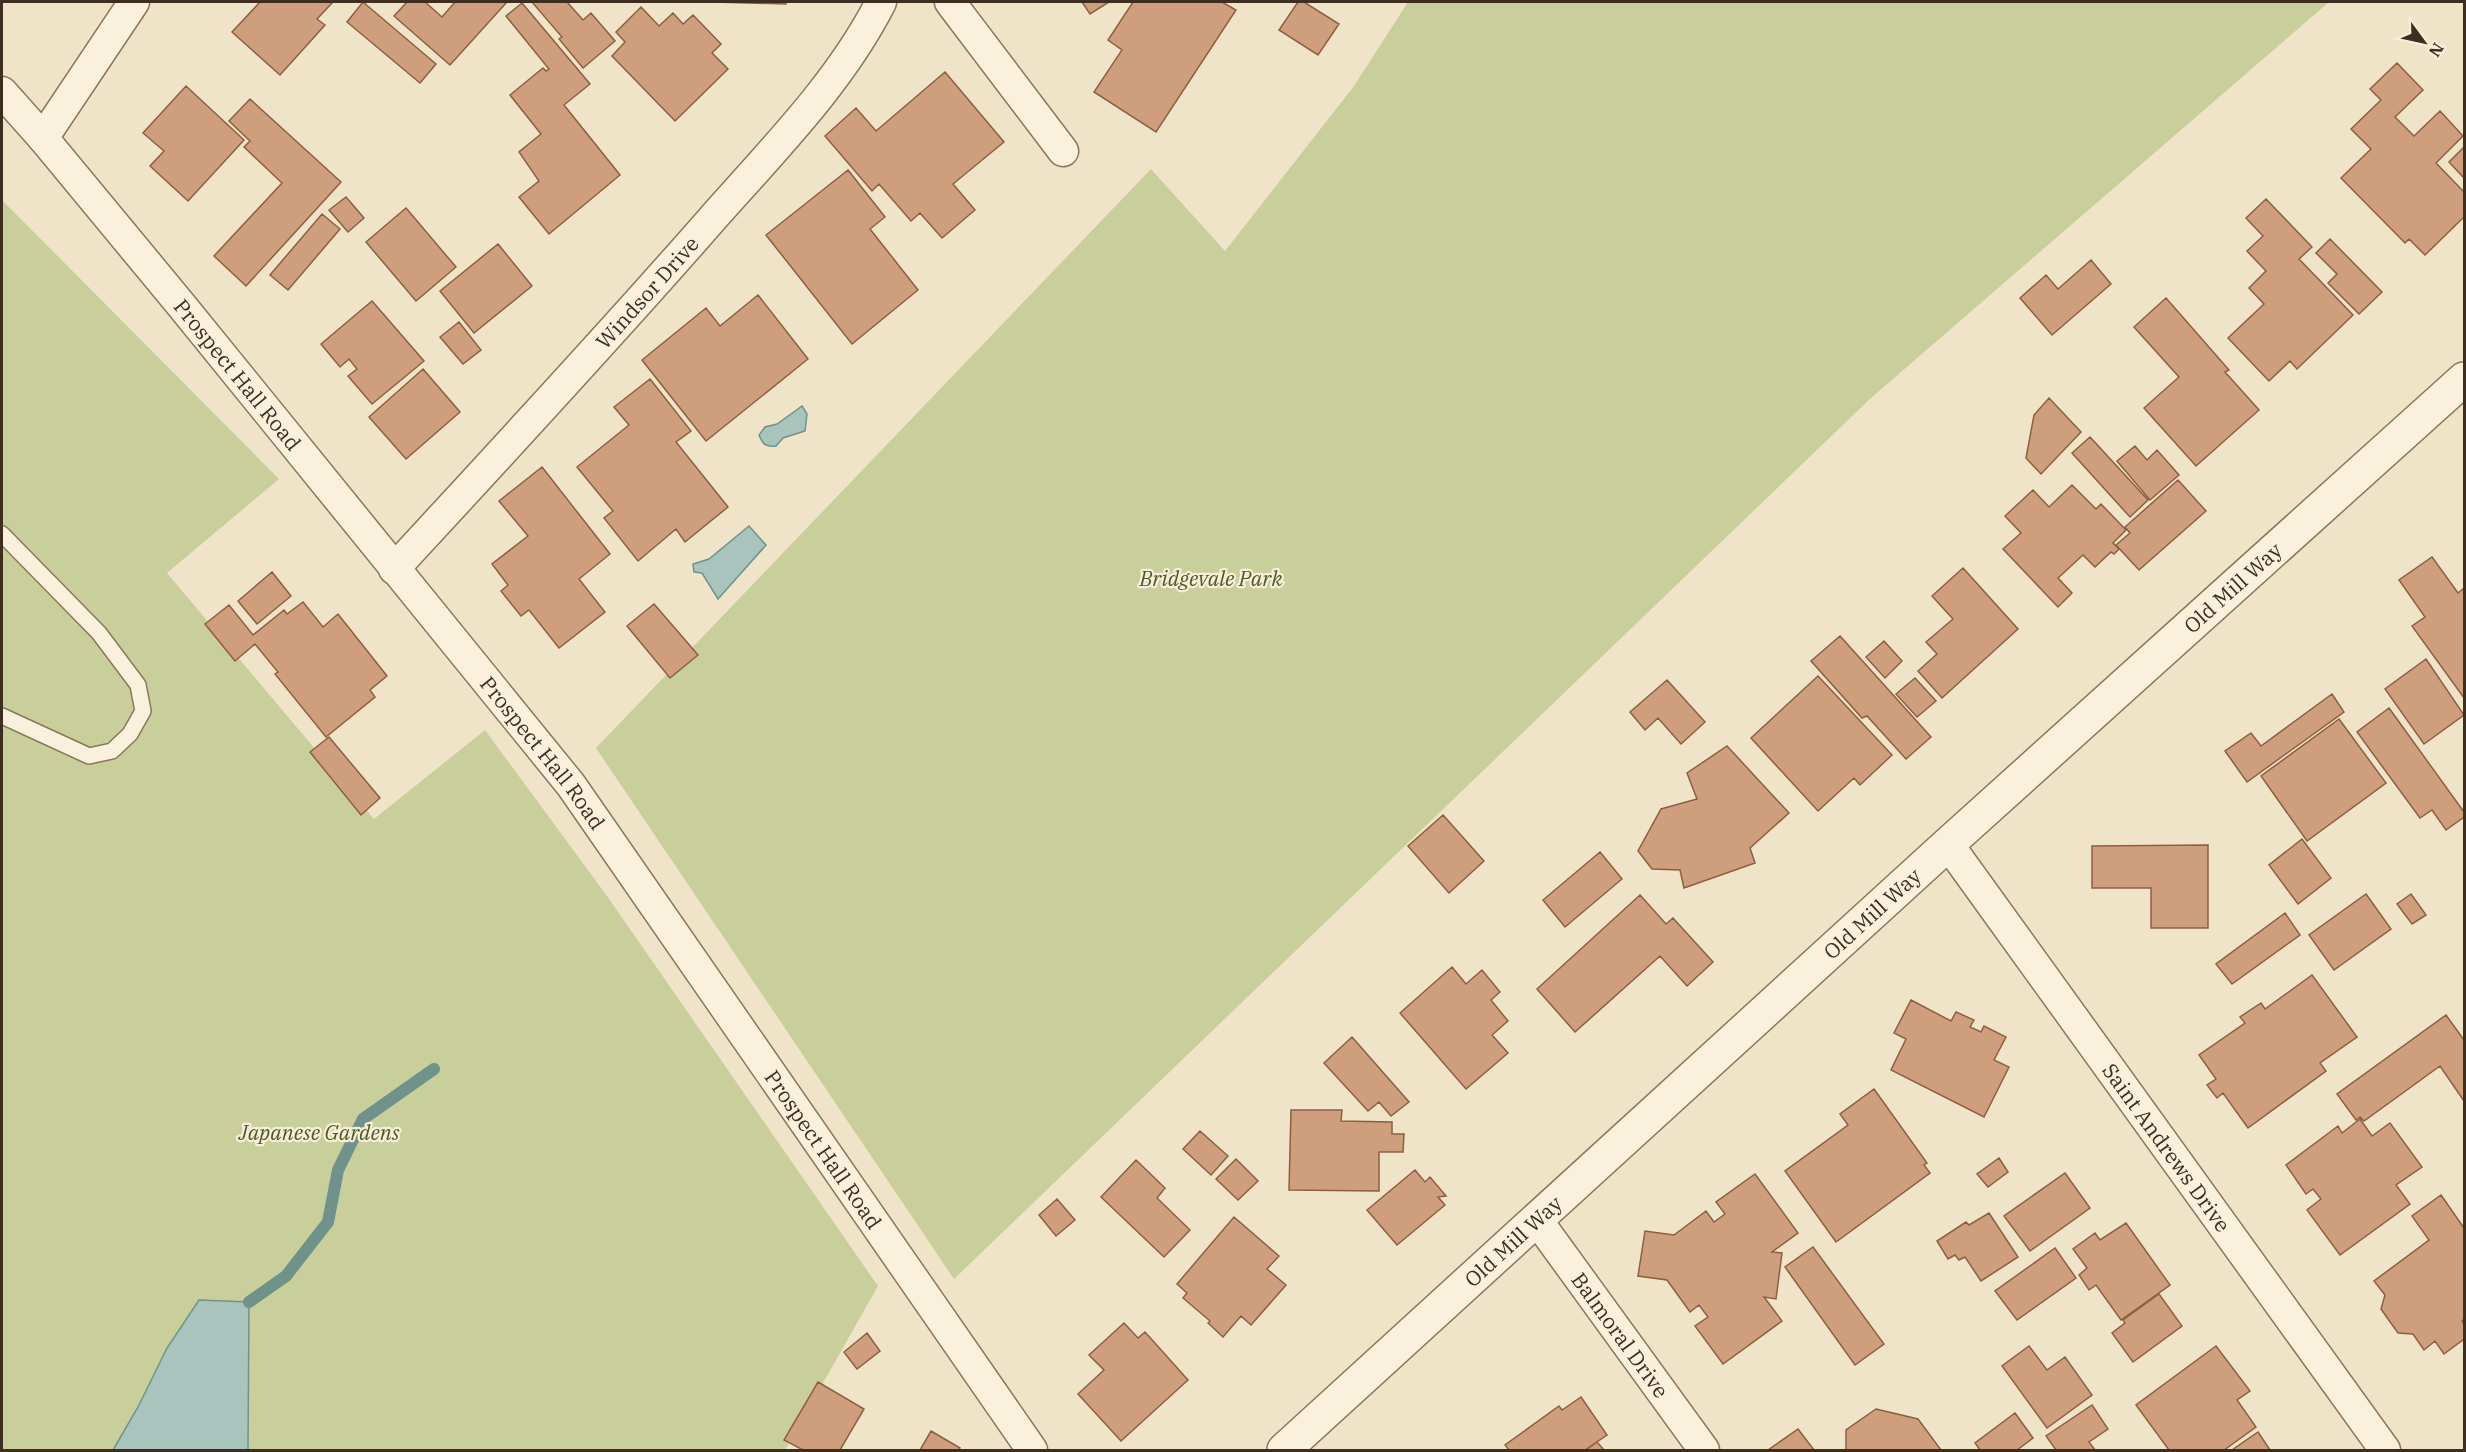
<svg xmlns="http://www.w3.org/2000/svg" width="2466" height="1452" font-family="'IBM Plex Serif',serif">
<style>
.green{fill:#c9cf9b}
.water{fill:#a9c4bc;stroke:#6f938a;stroke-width:1.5}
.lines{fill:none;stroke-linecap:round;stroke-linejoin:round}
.stream{stroke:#6f938a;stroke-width:12}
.building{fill:#cf9f7d;stroke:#8d5f41;stroke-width:1.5}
.service-casing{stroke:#8d765c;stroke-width:18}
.minor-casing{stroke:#8d765c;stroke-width:33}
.tertiary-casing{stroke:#8d765c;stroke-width:36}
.service{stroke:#faf1dc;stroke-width:15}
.minor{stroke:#faf1dc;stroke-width:30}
.tertiary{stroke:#faf1dc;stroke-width:33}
.labels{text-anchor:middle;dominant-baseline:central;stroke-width:4.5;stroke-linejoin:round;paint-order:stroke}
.street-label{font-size:21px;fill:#3d2e20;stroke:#f7eed8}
.park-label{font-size:21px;font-style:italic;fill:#4d5a26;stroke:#f7eed8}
</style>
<rect width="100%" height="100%" fill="#f0e4c8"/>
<path class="green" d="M1408 2H2329L1871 398 954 1279 596 748 1151 169 1225 251 1354 86Z
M2 200 279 479 167 573 374 819 485 730 607 896 878 1286 785 1450H2Z"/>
<path class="water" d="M802 406 807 414 805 431 783 438 776 446C766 447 763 445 759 435L765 427 777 424Z
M749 526 766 545 718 599 702 573 694 572 693 564 709 559Z
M199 1300 249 1302 248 1450H113L138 1407 167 1348Z"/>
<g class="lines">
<path class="stream" d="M249 1302 286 1276 328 1222 338 1170 363 1119 434 1069"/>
</g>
<path class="building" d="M260 2H333L317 19 325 25 280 75 232 32Z
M363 2 436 64 420 83 347 22Z
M407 2H425L442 17 455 2H507L450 65 394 16Z
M532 2H567L583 20 591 13 615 41 583 68 559 39 562 37Z
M715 2H786V4Z
M1082 2H1109L1090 14Z
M1133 2H1222L1236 10 1156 132 1094 92 1122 50 1108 40Z
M1298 2H1304L1339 24 1318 55 1279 30Z
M522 3 590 84 564 105 620 175 549 234 519 197 539 181 519 152 541 134 510 95 543 68 546 71 549 69 506 16Z
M641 7 659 26 673 13 683 24 693 15 721 44 712 53 728 69 675 121 612 56 625 42 616 32Z
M2397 63 2423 90 2395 117 2414 136 2440 111 2463 136 2436 163 2464 192V217L2425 255 2409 239 2405 243 2341 178 2371 149 2351 129 2381 100 2370 89Z
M945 72 1004 142 953 184 975 210 942 238 920 213 911 221 879 184 872 191 825 136 856 108 876 131Z
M186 86 244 140 188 201 150 166 164 151 143 133Z
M250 99 341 182 246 286 214 256 282 183 244 147 250 141 229 121Z
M2464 147V178L2449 162Z
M848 170 885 217 870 229 918 290 852 344 766 235Z
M346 197 364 218 348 232 329 210Z
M2266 199 2312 247 2299 259 2353 315 2297 369 2290 361 2269 381 2228 338 2264 304 2249 288 2266 271 2247 251 2263 236 2246 218Z
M406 208 456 267 416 301 366 242Z
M322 214 340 229 288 290 270 275Z
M2330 239 2382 292 2359 314 2328 283 2337 274 2316 253Z
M498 244 532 286 474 333 440 291Z
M2091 260 2111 284 2052 335 2020 298 2046 275 2058 289Z
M758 295 808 359 706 441 642 360 706 308 720 326Z
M2166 298 2229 370 2225 372 2259 410 2196 466 2144 408 2179 377 2134 327Z
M372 301 424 361 372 404 348 376 357 369 349 359 340 367 321 344Z
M459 322 481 350 463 364 440 337Z
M423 369 460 412 406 459 369 417Z
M650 379 691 431 676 442 728 507 685 542 676 529 638 561 604 518 613 511 577 467 629 425 614 407Z
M2049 398 2081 432 2041 474 2026 458 2034 415Z
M2090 437 2148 500 2130 517 2072 453Z
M2135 446 2147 460 2157 450 2179 475 2150 500 2117 461Z
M542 467 610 554 579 579 605 612 559 648 529 610 521 616 501 591 508 585 492 564 528 536 499 501Z
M2178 480 2206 511 2139 570 2116 545 2130 533 2125 527Z
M2072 485 2096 509 2101 504 2126 530 2113 543 2119 549 2114 554 2111 552 2095 567 2083 555 2058 578 2072 593 2058 607 2003 549 2021 533 2005 516 2033 490 2049 507Z
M2432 557 2458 593 2464 588V698L2412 626 2425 617 2399 580Z
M1963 568 2018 629 1942 698 1918 671 1937 654 1926 642 1953 619 1932 596Z
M272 572 291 596 257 624 238 601Z
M303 602 323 627 338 614 387 676 370 690 375 697 326 737 275 674 278 672 255 644 235 661 205 624 229 605 253 635 284 610 287 614Z
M654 604 698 655 670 678 627 626Z
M1840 636 1931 737 1906 759 1867 716 1862 718 1811 661Z
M1884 641 1902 661 1885 678 1866 657Z
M2426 659 2464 715 2424 744 2385 689Z
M1818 676 1892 755 1860 785 1854 778 1818 811 1751 738Z
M1915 678 1936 701 1917 717 1896 694Z
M1667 680 1705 722 1681 744 1658 718 1645 730 1630 712Z
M2332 694 2344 712 2247 782 2225 751 2251 733 2261 746Z
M2389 708 2464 812V817L2446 830 2432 810 2420 818 2357 732Z
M2339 719 2386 783 2307 841 2261 776Z
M329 737 380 798 361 815 310 752Z
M1727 746 1789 813 1750 848 1755 863 1684 888 1680 870 1652 869 1638 851 1661 809 1697 799 1687 773Z
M1443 815 1484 861 1449 893 1408 846Z
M2302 839 2331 878 2298 904 2269 865Z
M2208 845V928H2151V888H2092V846Z
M1600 852 1622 879 1565 927 1543 900Z
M2366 894 2391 929 2334 970 2309 935Z
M2411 894 2426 915 2412 924 2397 904Z
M1640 895 1666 924 1673 918 1713 962 1687 986 1660 956 1575 1032 1537 989Z
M2285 913 2300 935 2232 984 2216 964Z
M1452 967 1466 984 1482 970 1500 992 1491 1000 1508 1021 1492 1035 1508 1053 1466 1089 1400 1013Z
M2312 975 2357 1037 2320 1063 2326 1071 2248 1128 2223 1093 2217 1098 2207 1085 2216 1079 2199 1055 2245 1023 2240 1017 2261 1003 2265 1009Z
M1911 1000 1951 1021 1956 1012 1974 1020 1970 1027 1981 1032 1984 1026 2006 1037 1994 1060 2009 1067 1984 1117 1891 1070 1906 1039 1894 1033Z
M2446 1015 2464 1040V1101L2440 1066 2364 1121 2360 1117 2356 1120 2337 1094Z
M1352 1037 1409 1102 1391 1116 1379 1102 1368 1111 1324 1063Z
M1874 1089 1927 1163 1924 1165 1930 1173 1836 1242 1785 1171 1848 1125 1840 1114Z
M1291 1110H1342L1341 1121 1392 1122V1134H1404L1403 1152H1379V1191L1289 1190Z
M2360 1119 2372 1136 2390 1123 2422 1167 2396 1185 2410 1204 2340 1255 2307 1210 2321 1199 2313 1189 2306 1194 2286 1165 2338 1126 2342 1133Z
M1200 1131 1228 1156 1211 1175 1183 1149Z
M1999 1158 2008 1172 1988 1187 1977 1174Z
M1236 1159 1258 1181 1238 1200 1216 1179Z
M1136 1160 1165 1188 1157 1198 1190 1230 1164 1257 1101 1197Z
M1415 1170 1425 1182 1430 1177 1446 1196 1438 1197 1445 1205 1397 1245 1367 1210Z
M2065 1173 2090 1208 2030 1251 2004 1216Z
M1755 1174 1798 1233 1772 1252 1782 1253 1776 1299 1764 1297 1782 1321 1723 1364 1695 1326 1708 1317 1699 1305 1690 1312 1667 1280 1638 1276 1645 1231 1674 1235 1706 1211 1714 1222 1725 1214 1716 1202Z
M2441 1195 2464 1228V1319L2462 1321 2464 1324V1339L2444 1354 2435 1341 2424 1350 2413 1334 2398 1333 2381 1309 2385 1295 2374 1281 2429 1240 2412 1216Z
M1057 1199 1075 1220 1056 1236 1039 1215Z
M1989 1213 2018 1257 1981 1281 1965 1257 1959 1260 1955 1255 1948 1259 1937 1241 1966 1222 1969 1225Z
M1234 1217 1279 1256 1267 1269 1286 1285 1251 1325 1241 1316 1223 1337 1208 1323 1210 1321 1183 1298 1187 1293 1177 1284Z
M2126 1223 2170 1285 2121 1320 2096 1285 2089 1290 2079 1275 2087 1268 2073 1249 2095 1233 2100 1240Z
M1813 1247 1884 1344 1855 1365 1785 1267Z
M2055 1248 2076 1278 2017 1320 1995 1291Z
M2159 1294 2182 1326 2133 1362 2112 1333 2125 1323 2123 1320Z
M1124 1323 1138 1338 1145 1332 1188 1380 1121 1441 1078 1394 1104 1370 1089 1355Z
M867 1333 880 1351 857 1369 844 1352Z
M2029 1346 2047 1370 2065 1357 2092 1395 2047 1428 2002 1366Z
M2216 1346 2250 1391 2237 1400 2256 1427 2224 1450H2169L2136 1405Z
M818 1382 864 1409 840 1450H803L784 1440Z
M1581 1397 1607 1435 1585 1450H1509L1505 1445 1559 1406 1562 1410Z
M2092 1405 2108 1429 2089 1442 2095 1450H2056L2046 1436Z
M1876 1409 1918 1419 1941 1450H1846V1430Z
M2015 1413 2033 1438 2017 1450H1980L1975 1443Z
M1798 1429 1814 1450H1768Z
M931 1431 960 1448 958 1450H920Z
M2258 1432 2270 1450H2232Z
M1597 1442 1604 1450H1586Z"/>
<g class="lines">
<defs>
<path id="service" d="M2 534 99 633 138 685 143 711 130 734 112 751 89 756 2 716"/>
<g id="minor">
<path d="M950 2 1063 151"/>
<path id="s1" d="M2 92 43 138 182 306 571 785 1032 1450"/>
<path d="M43 138 134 2"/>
<path id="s2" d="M394 569C501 453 608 338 712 219 772 151 840 83 881 2"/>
<path id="s3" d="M1948 844 2385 1450"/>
<path id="s4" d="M1537 1220 1704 1450"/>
</g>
<g id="tertiary">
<path id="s5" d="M1284 1450 1948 844 2464 379"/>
</g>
</defs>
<use href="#service" class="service-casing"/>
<use href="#minor" class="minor-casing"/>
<use href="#tertiary" class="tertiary-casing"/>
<use href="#service" class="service"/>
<use href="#minor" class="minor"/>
<use href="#tertiary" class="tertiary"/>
</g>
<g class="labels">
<g class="street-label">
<text stroke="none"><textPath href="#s2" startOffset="375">Windsor Drive</textPath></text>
<text stroke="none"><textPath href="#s1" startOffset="368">Prospect Hall Road</textPath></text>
<text stroke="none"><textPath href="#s5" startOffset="1282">Old Mill Way</textPath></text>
<text stroke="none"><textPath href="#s1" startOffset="854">Prospect Hall Road</textPath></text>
<text stroke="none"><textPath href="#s5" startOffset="796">Old Mill Way</textPath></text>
<text stroke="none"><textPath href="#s3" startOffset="374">Saint Andrews Drive</textPath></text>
<text stroke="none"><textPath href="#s1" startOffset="1340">Prospect Hall Road</textPath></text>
<text stroke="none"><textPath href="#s5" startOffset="310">Old Mill Way</textPath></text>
<text stroke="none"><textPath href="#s4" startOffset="142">Balmoral Drive</textPath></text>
</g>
<g class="park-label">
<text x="1211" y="578">Bridgevale Park</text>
<text x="319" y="1132">Japanese Gardens</text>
</g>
</g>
<rect width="2466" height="1452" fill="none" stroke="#3d2e20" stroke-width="6"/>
<g transform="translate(2424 42) rotate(123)" stroke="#f7eed8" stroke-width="4.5" paint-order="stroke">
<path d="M0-4.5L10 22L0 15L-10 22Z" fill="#3d2e20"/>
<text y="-9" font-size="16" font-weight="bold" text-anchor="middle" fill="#3d2e20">N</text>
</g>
</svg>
